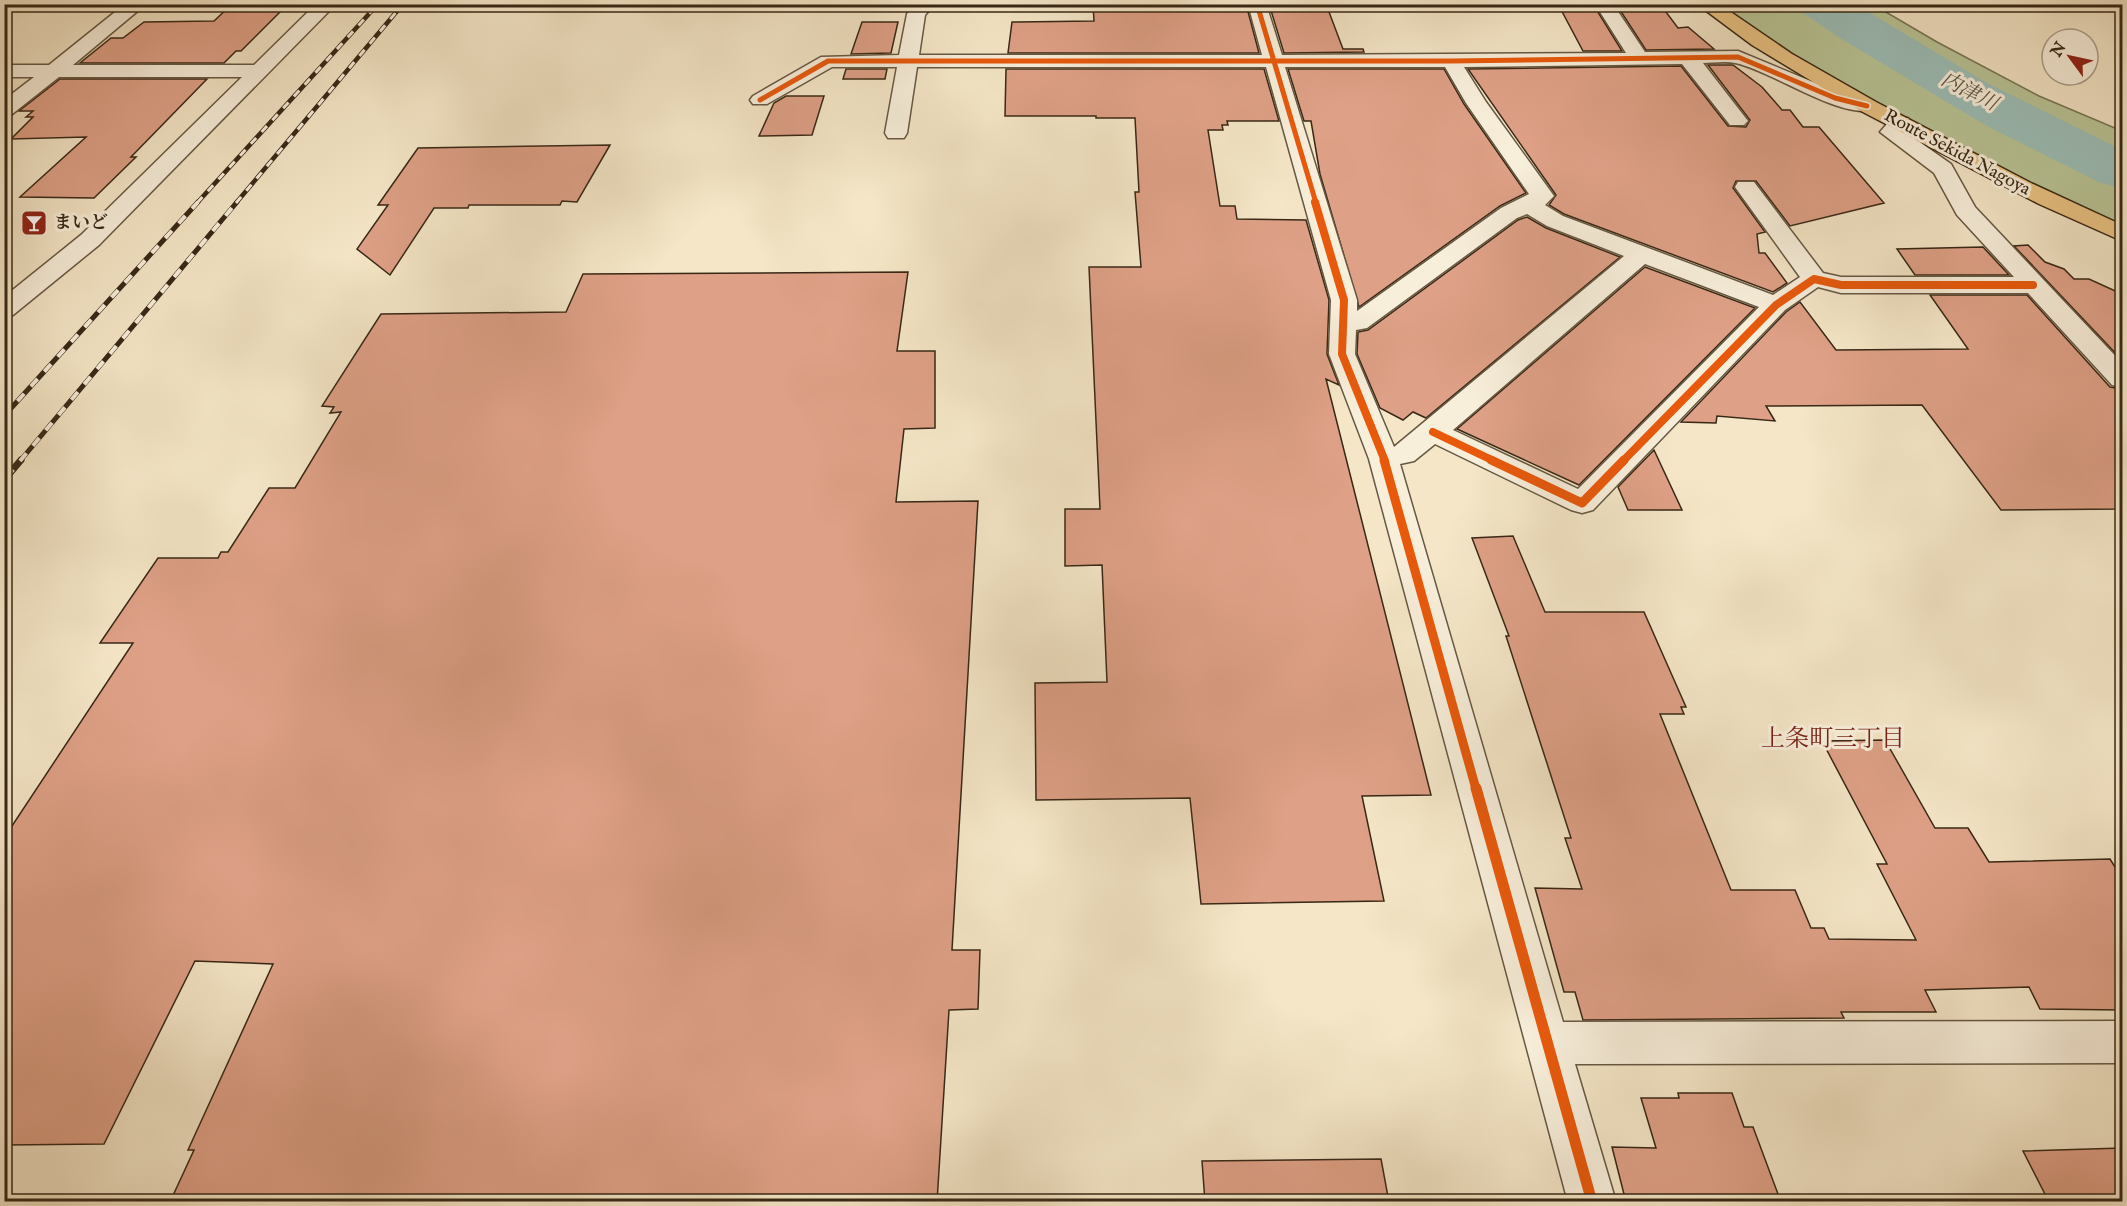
<svg xmlns="http://www.w3.org/2000/svg" width="2127" height="1206" font-family="'IM FELL English','Noto Serif JP',serif">
<style>
.green{fill:#b9c698;stroke:#787757;stroke-width:1.5}
.lines{fill:none;stroke-linecap:round;stroke-linejoin:round}
.river{fill:#9cbfb9;fill-rule:evenodd}
.building{fill:#dea086;stroke:#382816;stroke-width:1.5}
.minor-casing{stroke:#675842;stroke-width:3}
.primary-casing{stroke:#382816;stroke-width:3}
.minor{fill:#f8efdb;fill-rule:evenodd}
.primary{fill:#eac384;fill-rule:evenodd}
.rail-far2-casing{stroke:#382816;stroke-width:4.5}
.rail-far1-casing{stroke:#382816;stroke-width:5}
.rail-casing{stroke:#382816;stroke-width:7}
.rail-far2{stroke:#f8efdb;stroke-width:3;stroke-dasharray:8;stroke-linecap:butt}
.rail-far1{stroke:#f8efdb;stroke-width:4;stroke-dasharray:10;stroke-linecap:butt}
.rail{stroke:#f8efdb;stroke-width:4.5;stroke-dasharray:14;stroke-linecap:butt}
.cycleway-far3-casing{stroke:#f8efdb;stroke-width:8}
.cycleway-far2-casing{stroke:#f8efdb;stroke-width:10}
.cycleway-far1-casing{stroke:#f8efdb;stroke-width:13}
.cycleway-casing{stroke:#f8efdb;stroke-width:15}
.cycleway-far3{stroke:#e8590c;stroke-width:5}
.cycleway-far2{stroke:#e8590c;stroke-width:8}
.cycleway-far1{stroke:#e8590c;stroke-width:9}
.cycleway{stroke:#e8590c;stroke-width:11}
.labels{text-anchor:middle;dominant-baseline:central;stroke-width:6;stroke-linejoin:round;paint-order:stroke}
.far-street-label{font-size:18px;fill:#382816;stroke:#f8efdb}
.far-poi-label{font-size:18px;font-weight:bold;fill:#382816;stroke:#f8efdb;text-anchor:start}
.far-water-label{font-size:20px;font-style:italic;fill:#565547;stroke:#f8efdb}
.neighbourhood-label{font-size:24px;fill:#7a1f14;stroke:#f8efdb}
</style>
<rect width="100%" height="100%" fill="#f4e6c7"/>
<filter id="stains"><feTurbulence type="fractalNoise" baseFrequency=".00333" numOctaves="4"/><feColorMatrix values="0 0 0 0 .2 0 0 0 0 .09 0 0 0 0 .02 0 0 0 .5 -.17"/></filter>
<radialGradient id="worn" r=".72"><stop offset=".6" stop-color="#630" stop-opacity="0"/><stop offset="1" stop-color="#630" stop-opacity=".3"/></radialGradient>
<path class="green" d="M1715 5H1874L1937 42 2039 96 2122 131V227C1982 161 1845 90 1715 5Z"/>
<g class="lines">
<path class="river" d="M1798 4H1855L1987 83 2122 150V188L2101 183 1987 126 1840 38 1804 14Z"/>
</g>
<path class="building" d="M232 4H288L241 51H236L224 63H80L111 38H123L144 22 214 21Z
M1093 4H1246L1259 53H1008L1012 22 1094 21Z
M1269 4H1326L1343 49H1363L1364 52 1284 53Z
M1558 4H1593L1622 51H1583Z
M1616 4H1660L1678 28 1688 27 1714 49 1646 50Z
M862 22H898L891 53 851 54Z
M1708 65H1733L1762 87 1782 110H1790L1803 127H1819L1884 203 1790 226 1756 181H1736L1733 188 1765 232 1757 234 1759 253H1765L1787 283 1773 292 1564 214 1549 205 1556 195 1468 69 1681 66 1728 126 1746 127 1750 120Z
M846 69H887L885 79H843Z
M1006 69H1264L1279 121H1227L1228 125H1222L1223 130H1208L1220 206H1235L1237 219 1306 220 1329 300 1327 354 1339 385 1326 379 1431 795 1362 796 1384 901 1201 904 1190 798 1036 800 1035 683 1107 682 1102 565 1065 566V509H1100L1089 267H1141L1135 192H1139L1135 118H1096V116H1005Z
M1288 69H1444L1464 104 1526 193 1500 206 1359 307 1320 174 1311 121H1304Z
M60 79H207L131 157H136L94 198 20 197 86 137 11 139 33 117H26L33 111H19Z
M786 96H824L812 135 759 136 774 103Z
M610 145 577 202 562 201 560 205H469L468 208H434L390 275 357 249 388 205H378L418 148Z
M1527 217 1546 228 1620 257 1426 418 1413 412 1403 420 1380 408 1357 354 1358 332 1368 330 1518 220Z
M2028 245 2045 262 2064 269 2074 279H2089L2122 294V360L2014 246Z
M1983 247 2009 275H1915L1897 249Z
M1645 267 1755 308 1579 485 1457 429Z
M908 272 897 351H935V428L904 429 896 502 978 501 952 950H980L978 1009 949 1010 937 1202H170L194 1150H188L273 964 195 961 104 1144 4 1145V838L133 643H100L158 558H218L221 552H228L269 488H295L341 412 330 413 334 407 322 406 381 314 566 312 583 274Z
M1930 295H2027L2110 387 2122 389V509L2001 510 1922 405 1766 406 1775 421 1717 416 1716 423 1681 422 1786 312 1800 302 1836 350 1968 349Z
M1654 450 1682 510H1628L1618 487Z
M1513 536 1545 612H1644L1686 707H1681L1684 714H1660L1731 890H1795L1811 928H1824L1829 939 1916 940 1877 864H1887L1822 741 1885 740 1935 828H1968L1989 862 2110 859 2122 878V1010L2040 1009 2029 987 1925 990 1936 1012H1841L1844 1018 1583 1020 1575 992H1564L1535 888 1582 889 1565 838H1571L1506 636H1509L1472 538Z
M1678 1093H1732L1744 1127H1753L1781 1202H1626L1612 1147 1656 1148 1641 1098H1679Z
M2122 1148V1202H2049L2023 1151Z
M1381 1159 1389 1202H1205L1202 1161Z"/>
<g class="lines">
<defs>
<path id="minor" d="M125 4H146L73 65H254L316 4H336L99 245 13 315 4 318V297L81 235 242 77H59L11 115 4 117V100L34 77H4V65H49Z
M915 4H935L925 15 919 55H1262L1248 4H1266L1282 55 1626 53 1595 4H1613L1645 52 1738 51 1842 94 1874 102 1877 106 1874 110C1838 119 1771 70 1735 63 1725 61 1713 63 1703 63L1748 121 1744 125H1730L1682 64 1464 67 1486 102 1554 196 1545 205 1563 216 1773 295 1800 277 1735 187 1738 182H1754L1823 273 1841 277H2014L1957 215 1934 173 1880 132 1892 118H1908L1911 123 1904 131 1951 164 1975 207 2122 363V387L2112 385 2028 293H1841L1818 287 1785 310 1593 510 1582 513 1571 510 1435 444 1414 461 1400 464 1563 1022 2122 1021V1063L1575 1064 1616 1202H1568L1369 459 1329 354 1331 300 1266 67H917L907 133 904 138H888L885 133 897 67H832L767 104H753L750 100 753 96 821 57 899 55 907 14ZM1285 67H1445L1466 103 1529 194 1501 208 1357 311V300ZM1527 214 1547 226 1624 256 1394 447 1355 354 1356 330 1367 328 1517 218ZM1645 264 1759 307 1578 489 1453 430Z"/>
<path id="primary" d="M1697 4H1719L1792 54 1876 102 2031 183 2122 225V241L2039 204 1861 111 1752 45Z"/>
</defs>
<use href="#minor" class="minor-casing"/>
<use href="#primary" class="primary-casing"/>
<use href="#minor" class="minor"/>
<use href="#primary" class="primary"/>
<defs>
<path id="rail-far2" d="M197 203 378 4
M236 203 403 4"/>
<path id="rail-far1" d="M4 416 198 202
M20 461 237 202"/>
<path id="rail" d="M4 480 21 460"/>
</defs>
<use href="#rail-far2" class="rail-far2-casing"/>
<use href="#rail-far1" class="rail-far1-casing"/>
<use href="#rail" class="rail-casing"/>
<use href="#rail-far2" class="rail-far2"/>
<use href="#rail-far1" class="rail-far1"/>
<use href="#rail" class="rail"/>
<defs>
<path id="cycleway-far3" d="M1257 4 1316 203
M760 100 828 61H1451L1738 57 1835 98 1867 106"/>
<path id="cycleway-far2" d="M1315 202 1344 300 1342 354 1385 461
M1433 432 1494 461
M1623 461 1776 305 1814 279 1841 285H2033"/>
<path id="cycleway-far1" d="M1384 460 1476 789
M1491 460 1582 503 1624 460"/>
<path id="cycleway" d="M1476 788 1592 1202"/>
</defs>
<use href="#cycleway-far3" class="cycleway-far3-casing"/>
<use href="#cycleway-far2" class="cycleway-far2-casing"/>
<use href="#cycleway-far1" class="cycleway-far1-casing"/>
<use href="#cycleway" class="cycleway-casing"/>
<use href="#cycleway-far3" class="cycleway-far3"/>
<use href="#cycleway-far2" class="cycleway-far2"/>
<use href="#cycleway-far1" class="cycleway-far1"/>
<use href="#cycleway" class="cycleway"/>
</g>
<defs>
<symbol id="bar-square" viewBox="-11 -11 22 22"><rect x="-9" y="-9" width="18" height="18" rx="4" fill="#8f2418" stroke="#f8efdb"/><path d="M-6-5H6L.8 .8V4.5H3.5V6h-7V4.5H-.8V.8Z" fill="#fff"/></symbol>
</defs>
<g fill-rule="evenodd">
<use href="#bar-square" x="19" y="208" width="30" height="30"/>
</g>
<g class="labels">
<g class="far-street-label">
<text transform="translate(1957 153) rotate(28)">Route Sekida Nagoya</text>
</g>
<g class="far-poi-label">
<text x="54" y="223">まいど</text>
</g>
<g class="far-water-label">
<text transform="translate(1969 92) rotate(27)">内津川</text>
</g>
<g class="neighbourhood-label">
<text x="1833" y="739">上条町三丁目</text>
</g>
</g>
<rect width="2127" height="1206" fill="none" stroke="#f4e6c7" stroke-width="24"/>
<rect x="6" y="6" width="2115" height="1194" fill="none" stroke="#382816" stroke-width="3"/>
<rect x="12" y="12" width="2103" height="1182" fill="none" stroke="#382816" stroke-width="1.5"/>
<g transform="translate(2070 57) rotate(303)"><circle r="28" fill="#f8efdb" stroke="#ab9f8c" stroke-width="1.5"/>
<path d="M0-4.5L10 22L0 15L-10 22Z" fill="#8f2418"/>
<text y="-9" font-size="16" font-weight="bold" text-anchor="middle" fill="#382816">N</text>
</g>
<rect width="100%" height="100%" filter="url(#stains)"/>
<rect width="100%" height="100%" fill="url(#worn)"/>
</svg>
